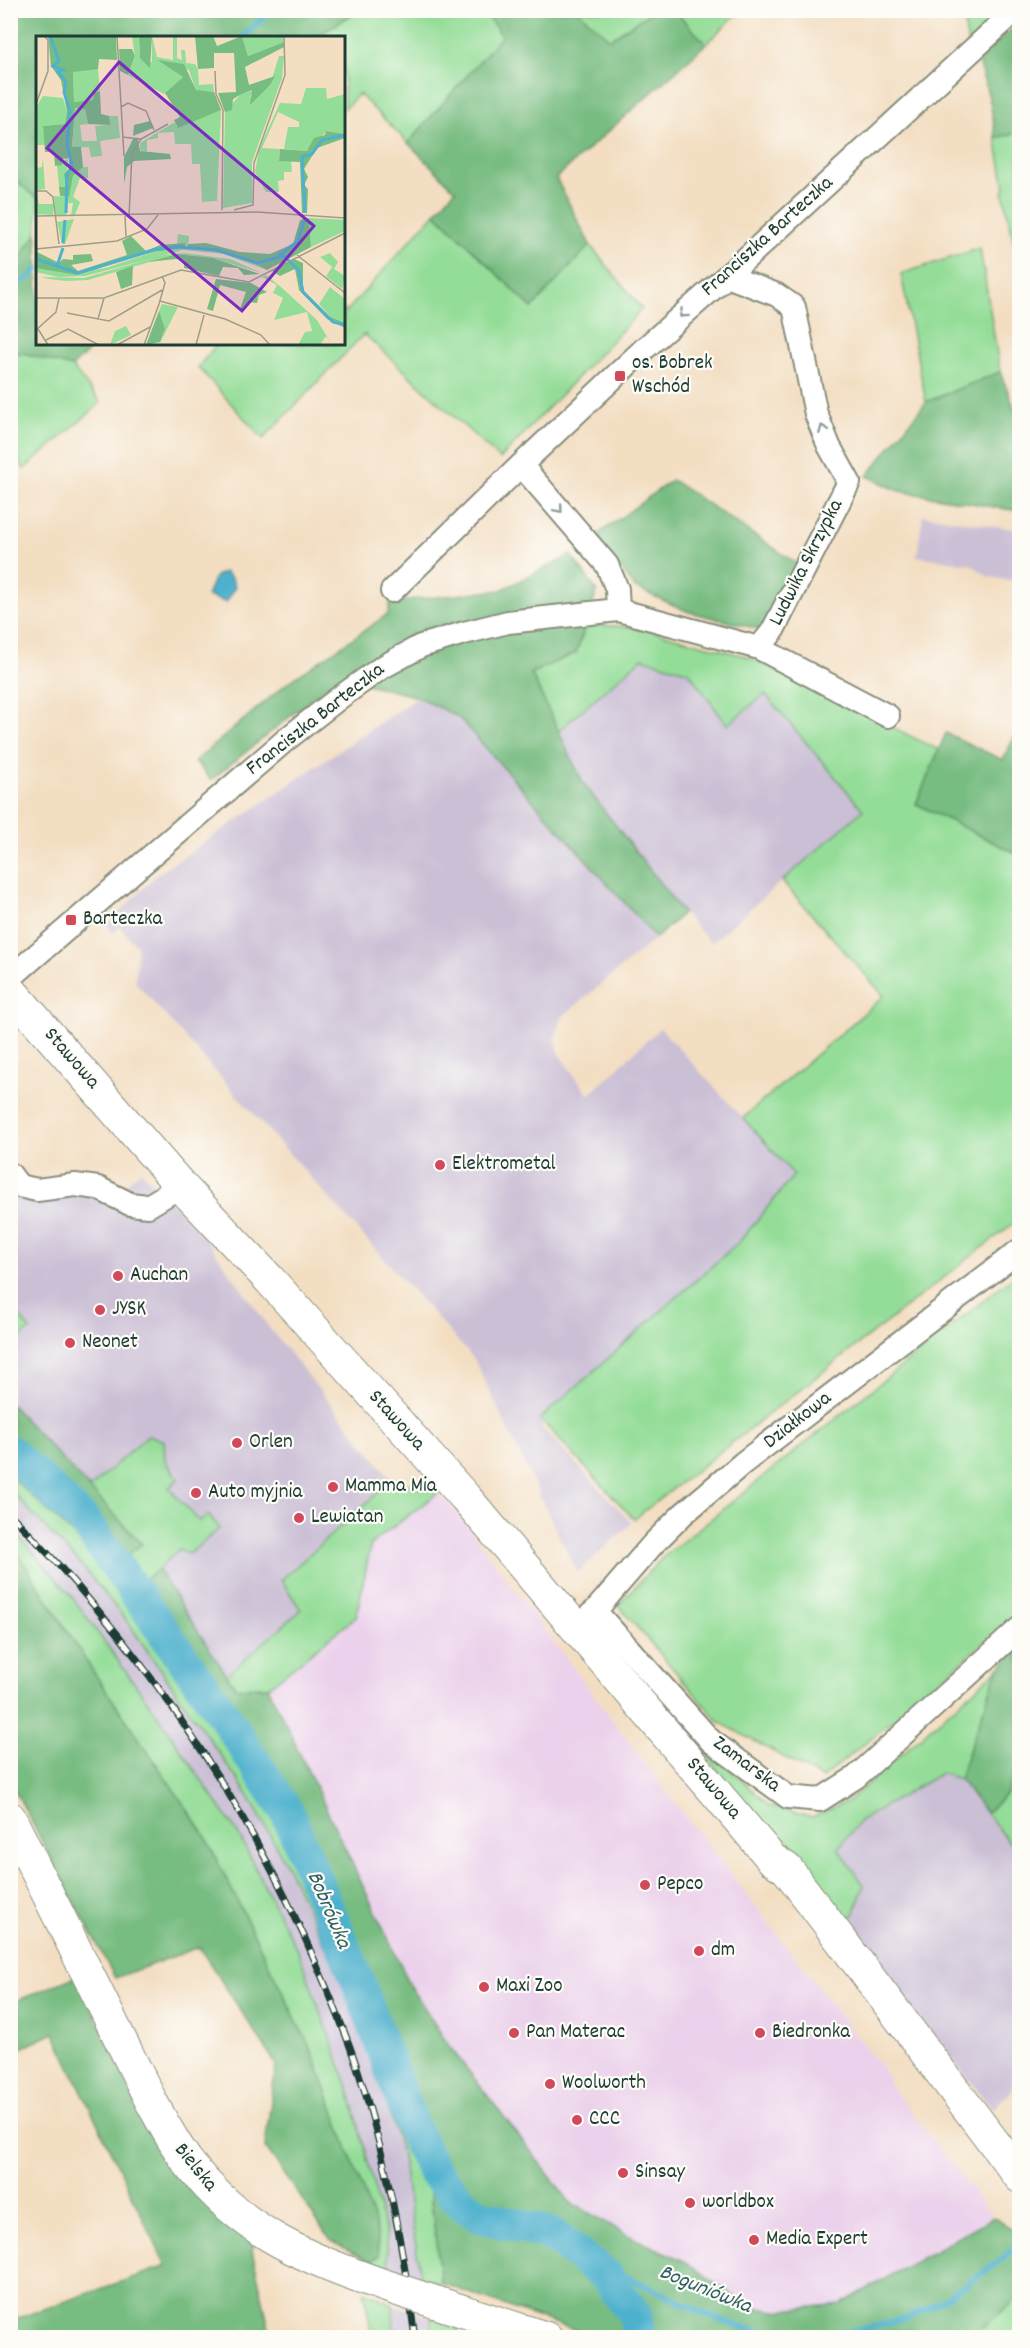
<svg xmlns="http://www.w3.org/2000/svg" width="1030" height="2348" font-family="Dekko,sans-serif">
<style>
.built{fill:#ebd1eb}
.industrial{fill:#cbbfd5}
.green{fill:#94dd98;stroke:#5a8d66;stroke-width:1.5}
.forest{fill:#77bc80;stroke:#4b7c5a;stroke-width:1.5}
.water{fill:#4eb1cd;stroke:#367780;stroke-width:1.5}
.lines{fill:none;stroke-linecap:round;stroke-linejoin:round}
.stream{stroke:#4eb1cd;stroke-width:6}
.river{stroke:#4eb1cd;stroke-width:34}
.street-casing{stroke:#898e7b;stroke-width:26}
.secondary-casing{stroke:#898e7b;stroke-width:34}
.street{stroke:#fff;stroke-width:22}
.secondary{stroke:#fff;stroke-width:32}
.rail-casing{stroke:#1f3d34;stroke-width:7}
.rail{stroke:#fdfcf7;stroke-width:4.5;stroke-dasharray:14;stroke-linecap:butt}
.secondary-bridge-casing{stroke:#898e7b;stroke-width:34;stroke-linecap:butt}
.secondary-bridge{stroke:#fff;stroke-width:32}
.oneway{stroke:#8f9e9a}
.poi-dot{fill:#d1495b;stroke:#fdfcf7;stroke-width:2}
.labels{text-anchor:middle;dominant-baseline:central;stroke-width:4.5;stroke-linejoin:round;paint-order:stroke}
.street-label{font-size:21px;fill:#1f3d34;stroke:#fdfcf7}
.poi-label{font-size:21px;fill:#1f3d34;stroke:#fdfcf7;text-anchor:start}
.water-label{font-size:22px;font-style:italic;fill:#2d6062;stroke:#fdfcf7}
.inset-river{fill:none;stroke:#4eb1cd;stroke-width:3}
.inset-road{fill:none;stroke:#9e9e89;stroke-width:1.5}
.view{fill:#7b2cbf;fill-opacity:0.15;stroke:#7b2cbf;stroke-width:3}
.inset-edge{fill:none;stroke:#1f3d34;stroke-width:3}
</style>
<rect width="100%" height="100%" fill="#fdfcf7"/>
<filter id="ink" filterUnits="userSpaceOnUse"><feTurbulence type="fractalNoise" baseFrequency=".0167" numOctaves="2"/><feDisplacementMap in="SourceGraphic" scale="12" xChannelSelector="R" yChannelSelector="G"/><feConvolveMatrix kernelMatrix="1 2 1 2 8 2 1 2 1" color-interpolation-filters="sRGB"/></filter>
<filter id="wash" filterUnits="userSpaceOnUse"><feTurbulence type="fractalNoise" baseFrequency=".008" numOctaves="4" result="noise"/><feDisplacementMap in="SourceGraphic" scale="24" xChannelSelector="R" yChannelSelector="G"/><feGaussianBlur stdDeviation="1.35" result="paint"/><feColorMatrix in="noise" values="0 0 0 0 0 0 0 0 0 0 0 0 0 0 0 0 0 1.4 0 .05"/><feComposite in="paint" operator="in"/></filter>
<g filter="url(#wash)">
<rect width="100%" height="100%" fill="#f3dec2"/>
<path class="built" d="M439 1492 471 1531 664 1789 889 2078V2084L993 2217 841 2304 774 2311 748 2306 686 2262 631 2237 570 2202 446 2042 405 1977 406 1975 268 1687 356 1617 371 1544Z"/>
<path class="industrial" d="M923 515 1019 530V582L989 577 970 564 917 556Z
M642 658 689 672 727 725 765 694 863 810 711 943 683 913 583 783 558 731Z
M418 697 458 716 656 938 562 1017 555 1038 560 1056 589 1095 660 1028 795 1175 709 1277 541 1427 632 1523 577 1573 474 1359 135 982 138 947 120 927 113 933 107 926 155 876Z
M10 1163 26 1179 41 1183 86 1175 122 1187 141 1171 203 1235 271 1330 392 1480 281 1579 302 1610 227 1675 158 1570 179 1548 200 1522 169 1488 178 1479 165 1461 164 1441 148 1435 89 1489 11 1405V1346L29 1330 11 1305Z
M10 1491 81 1565 128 1623 248 1795 290 1872 334 1965 370 2050 401 2151 421 2278 389 2267 386 2233 349 2089 299 1954 237 1832 70 1594 11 1527Z
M942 1773 959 1779 1019 1854V2082L993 2109 838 1920V1849L861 1820Z
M393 2304 431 2317 432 2337H394Z"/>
<path class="green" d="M358 10 484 11 502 36 408 143 359 94 344 109V38H315Z
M962 10 1001 11 968 45Z
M578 11H653L610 39Z
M675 11H740L706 44Z
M1019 132V265L1003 192 1005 188 996 138Z
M10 177 38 198 37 233 19 260 11 264Z
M435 213 532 308 590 245 642 309 500 459 364 334 263 439 198 367 217 344H344V309L346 312Z
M980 248 1000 372 926 402 901 274Z
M11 353H23L72 367 101 403 24 469 11 449Z
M586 625 638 627 748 657 939 750 916 804 1019 855V1219L634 1519 540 1419 740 1241 794 1175 743 1118 884 996 782 881 863 810 765 694 727 725 689 672 642 658 558 731 531 673 576 653Z
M1019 1272V1612L907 1709 822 1778 719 1722 618 1605 662 1558Z
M11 1305 30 1330 11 1346 10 1305Z
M148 1435 164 1441 165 1461 178 1479 169 1488 199 1521 208 1515 220 1528 189 1554 179 1549 158 1570 128 1591 275 1814 367 1987 423 2134 441 2283 421 2278 401 2151 370 2050 334 1965 290 1872 248 1795 128 1623 81 1565 11 1491 10 1476 80 1541 106 1572 141 1544 89 1489Z
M392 1480 439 1492 371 1544 356 1617 268 1687 236 1688 227 1675 301 1610 281 1580Z
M10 1527 70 1594 155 1712 237 1832 299 1954 349 2089 386 2233 389 2267 370 2261 379 2256 376 2226 313 2054 204 1834 92 1670 18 1554 11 1548Z
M998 1669 959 1779 941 1773 861 1820 838 1848 864 1885 854 1915 838 1920 670 1712 769 1806 812 1817 848 1801Z
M1019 1759V1854L986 1813 1007 1793Z
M364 2291 393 2304 394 2337H372Z
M1019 2298V2337H970Z
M431 2317 457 2325 460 2337H432Z"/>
<path class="forest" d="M11 10H358V11L315 37 38 38 37 198 11 177 10 79 15 75 11 70Z
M484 11H578L610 39 653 11H675L706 44 556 178 590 245 532 308 435 213 455 190 408 143 502 36Z
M1019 22V132L996 138 990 101 978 60Z
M37 233 38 344H96L72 367 23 353H11V264L19 260Z
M1000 372 1019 419V511L899 491 867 476 926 402Z
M672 480 799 565 763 630 689 612 635 588 596 536Z
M571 555 597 591 576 653 531 673 583 783 683 913 656 938 458 717 418 697 339 677 211 780 195 761 286 684 388 614 390 602 501 590Z
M1019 727V855L916 804 946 733 1003 760Z
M11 1405 142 1544 105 1572 80 1541 11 1476Z
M10 1548 18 1554 92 1670 204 1834 313 2054 376 2226 379 2256 370 2261 331 2241 265 2146 276 2064 199 1947 115 1978 11 1783 10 1639 15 1634 11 1626Z
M158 1570 235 1688 268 1687 406 1976 405 1977 446 2042 570 2202 631 2237 686 2262 748 2306 774 2311 841 2304 993 2217 1019 2233V2298L970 2337 597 2338 441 2283 423 2134 367 1987 275 1814 128 1591Z
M1019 1649V1759L1007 1793 986 1813 959 1779 998 1669Z
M77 1976 163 2160 223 2219 255 2241 252 2250 271 2337H19L11 2326 10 2321 166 2266 54 2033 11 2053V2003Z"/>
<path class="water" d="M225 572 232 579 235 587 226 602 207 596 215 576Z"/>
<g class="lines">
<path class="stream" d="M242 38 271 10
M10 285 28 279 38 269
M607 2277 615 2274 625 2276C661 2292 696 2312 733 2325 793 2344 883 2334 937 2303 966 2287 992 2265 1020 2246"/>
<path class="river" d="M10 1452 84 1521 222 1713 287 1812 355 1974 415 2134 434 2172 463 2204 480 2216 551 2234 607 2277 637 2318V2338"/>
</g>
</g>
<g filter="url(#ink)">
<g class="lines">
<defs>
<path id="street" d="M727 276 777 295 794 307 816 414 829 446 849 482 772 632 759 648
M521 465 607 565 617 589 618 610
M392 591 521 465 644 349 727 276 1016 10
M10 978 288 738 339 698 381 668 421 646 464 633 508 622 618 610 759 648 888 716
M10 1174 19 1186 37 1190 75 1185 98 1188 130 1204 148 1206 181 1186
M595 1611 653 1544 682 1515 743 1463 1020 1250
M576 1627 595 1611 711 1741 788 1797 820 1800 856 1777 1020 1628"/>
<path id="secondary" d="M10 990 181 1186 269 1279 465 1497 772 1859 787 1869 1020 2177
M10 1818 152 2103C164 2124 175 2146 190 2165 244 2234 307 2258 386 2286
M435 2302 546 2338"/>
</defs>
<use href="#street" class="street-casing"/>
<use href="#secondary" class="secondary-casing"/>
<use href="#street" class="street"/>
<use href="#secondary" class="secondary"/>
<defs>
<path id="rail" d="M10 1514C132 1636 232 1780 304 1936 323 1979 342 2022 357 2067 386 2155 403 2246 415 2338"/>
</defs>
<use href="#rail" class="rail-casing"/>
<use href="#rail" class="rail"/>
<defs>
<path id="secondary-bridge" d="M386 2286 435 2302"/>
</defs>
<use href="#secondary-bridge" class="secondary-bridge-casing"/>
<use href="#secondary-bridge" class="secondary-bridge"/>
</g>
<defs><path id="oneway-chevron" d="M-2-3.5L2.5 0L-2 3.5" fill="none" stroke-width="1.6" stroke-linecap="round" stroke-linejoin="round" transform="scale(1.5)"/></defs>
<g class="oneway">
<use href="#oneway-chevron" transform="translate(683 314) rotate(138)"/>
<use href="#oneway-chevron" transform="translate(823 429) rotate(-112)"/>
<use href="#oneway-chevron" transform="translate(559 509) rotate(50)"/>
</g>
</g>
<g class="poi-dot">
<rect x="614" y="370" width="12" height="12" rx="3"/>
<rect x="65" y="914" width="12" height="12" rx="3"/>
<circle cx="440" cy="1165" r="6"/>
<circle cx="118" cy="1276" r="6"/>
<circle cx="100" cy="1310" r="6"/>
<circle cx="70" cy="1343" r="6"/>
<circle cx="237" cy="1443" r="6"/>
<circle cx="333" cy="1487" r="6"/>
<circle cx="196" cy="1493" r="6"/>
<circle cx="299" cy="1518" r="6"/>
<circle cx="645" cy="1885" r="6"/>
<circle cx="699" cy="1951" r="6"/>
<circle cx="484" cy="1987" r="6"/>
<circle cx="514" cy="2033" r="6"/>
<circle cx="760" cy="2033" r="6"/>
<circle cx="550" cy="2084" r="6"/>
<circle cx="577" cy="2120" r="6"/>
<circle cx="623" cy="2173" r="6"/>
<circle cx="690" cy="2203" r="6"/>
<circle cx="754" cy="2240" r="6"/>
</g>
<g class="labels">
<g class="street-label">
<text transform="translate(768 237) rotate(-42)">Franciszka Barteczka</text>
<text transform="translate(807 563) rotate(-63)">Ludwika Skrzypka</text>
<text transform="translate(316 720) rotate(-38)">Franciszka Barteczka</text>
<text transform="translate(71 1059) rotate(49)">Stawowa</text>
<text transform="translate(396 1421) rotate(48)">Stawowa</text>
<text transform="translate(798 1421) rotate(-38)">Działkowa</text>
<text transform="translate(746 1765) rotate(37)">Zamarska</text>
<text transform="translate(713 1789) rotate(50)">Stawowa</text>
<text transform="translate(195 2168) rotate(51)">Bielska</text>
</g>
<g class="poi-label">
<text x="632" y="364">os. Bobrek<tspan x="632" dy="24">Wschód</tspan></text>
<text x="83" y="920">Barteczka</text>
<text x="452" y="1165">Elektrometal</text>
<text x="130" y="1276">Auchan</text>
<text x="112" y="1310">JYSK</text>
<text x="82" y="1343">Neonet</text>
<text x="249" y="1443">Orlen</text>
<text x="345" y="1487">Mamma Mia</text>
<text x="208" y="1493">Auto myjnia</text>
<text x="311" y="1518">Lewiatan</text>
<text x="657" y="1885">Pepco</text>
<text x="711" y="1951">dm</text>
<text x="496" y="1987">Maxi Zoo</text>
<text x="526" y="2033">Pan Materac</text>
<text x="772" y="2033">Biedronka</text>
<text x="562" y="2084">Woolworth</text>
<text x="589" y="2120">CCC</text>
<text x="635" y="2173">Sinsay</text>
<text x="702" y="2203">worldbox</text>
<text x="766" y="2240">Media Expert</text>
</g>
<g class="water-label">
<text transform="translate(328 1910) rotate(67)">Bobrówka</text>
<text transform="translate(705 2290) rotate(22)">Boguniówka</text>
</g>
</g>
<g transform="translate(36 36)">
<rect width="309" height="309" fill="#f3dec2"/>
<path d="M96 0H103L104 22 116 26V0L121 21 137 24V0H141V22L146 24 145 14H149L150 27 159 28 162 33 163 49 177 48 178 56 160 55 153 34 121 24 147 41 128 58 92 39 99 21ZM206 0H246L248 6 212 20ZM243 20H248L246 42 216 126V167L187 172 189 76 204 59 217 54 214 61 234 49ZM48 32 62 33 64 56 58 57 57 64 38 66 37 36ZM270 52H290L291 63 309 58V98L291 95 271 115 248 113 252 91H263V86L242 76 226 112 244 113 243 125H255L256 136H248V144L242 145 243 156H230L219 136 223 113 244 67 265 68ZM7 60 27 62 31 75 29 88 7 90 9 109H0V71ZM39 71 49 73 52 88 44 89 46 105H61L59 90 73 89V80H82L84 102 64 105 66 120 55 121 53 111 36 112ZM185 74 181 165 166 166 164 128H156L155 108H139L138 96 122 97V102L111 104V116L104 114V107L139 86 141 91ZM7 122 9 153 0 154V132L6 131ZM32 122 30 151H23L21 130ZM47 131H52V142H44L37 161 44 166 39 179H35L37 167H32L30 180H20L18 160 32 161 37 140ZM0 155 3 168H18L17 179 0 178ZM273 182 309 184V195L275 211ZM38 183 29 208H26L21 186ZM142 198 153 200 152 212 201 219 231 234 187 218 147 214 49 240 22 241 0 236 1 230 31 237 70 232 117 216 149 212V207L141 208ZM148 217 194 223 226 237 177 222 141 218 52 244 30 245 13 243 5 241 48 242 127 219ZM294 217 302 226 298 233 309 240 306 253 290 240 296 231 284 221ZM230 239 245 251 281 284 296 309 290 300 284 309H262L269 296 276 295 271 276 238 284 247 262 237 257 241 249 226 241ZM294 251 309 263V287L297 284 283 268ZM126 268 142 271 123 309 128 296 123 275ZM90 290 95 299 74 309 79 295Z" fill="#94dd98"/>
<path d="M12 0H80L81 24 63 23 62 33 37 36 38 66 57 64 58 56H64L65 78 73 80 74 89 52 88 49 73 39 72 36 111H45L47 131 37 140 33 161 24 160 23 151H30L28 138 33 133V122L26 123V129L19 130 18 116H9L7 90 29 88 31 75 25 44 15 30ZM103 0H116L114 32 104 22ZM159 0H177L181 10 206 0 212 20 248 6V11L209 31 213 49 239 40 234 49 214 69 216 54 204 59 197 63 196 74 189 76 182 57 200 56 198 17H178V32L162 33ZM83 13H96L99 20 92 39 84 35ZM121 24 148 28 160 54 178 56 185 74 142 92 138 84 144 81 129 57 147 41ZM114 85 117 92 97 100 98 89ZM290 95 309 98V102L281 112 268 133 272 141 268 149 272 153 271 177H266L264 126 243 125 244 113 271 115 278 102 289 99ZM97 103H102L104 115 134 118 135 123 98 125 91 131 88 148V121ZM273 182 275 211 231 234 201 219 152 212V208L170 207 204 216 234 218 257 208 264 184ZM95 200 110 215 124 209 149 207V212L117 216 41 239 0 232 1 216 23 227 27 223 37 224V219L55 218 57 225 35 229 42 235 91 219 86 205ZM141 218 177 222 224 238 208 239 202 232 187 231 183 240 148 232V224L140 223 112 226ZM258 223 267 227V254L294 281 309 287V292L291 283 263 254 259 233 244 240 236 235ZM97 230 96 249 85 253 80 236ZM180 243 215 247 231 256 223 259 221 267 213 266 209 273H204L210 256 184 249 177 275 171 273ZM123 275 129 293 124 306 110 309Z" fill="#77bc80"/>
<path class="inset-river" d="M14 0 23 25 17 30 27 34 22 36 30 46 28 56 34 75 31 109 36 129 31 139 30 177M269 177 266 121 276 118 286 104 309 99M27 207 29 184M242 220 262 205 269 181M0 223 42 237 120 213 143 211 181 214 221 227 248 220 263 235 267 256 297 286 309 289M21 230 27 212"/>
<path class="inset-road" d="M81 0 88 120M179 35 180 58 187 74 186 174M0 68 12 35V4L8 0M85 71 92 67 110 75 118 94M86 101 105 103M0 155H10L17 161 23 208M198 174 217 169 218 127 249 39 248 0M0 180 221 176 309 182M89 180 90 201M93 180 96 117 105 103 132 88M0 213 81 205 111 193 122 179M261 219 309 257M0 262H68L145 234 213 246 309 197M124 265 189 283 225 299 234 309M31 277 73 285 126 254M62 283 68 262M2 293 12 309M0 294 20 276 23 262M10 304 32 293 63 309M81 309 114 291M108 309 123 268 129 247 126 240M160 309 168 279"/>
<path class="view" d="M83 26 278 190 206 275 11 112Z"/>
<rect width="309" height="309" class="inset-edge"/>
</g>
<rect width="1030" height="2348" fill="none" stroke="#fdfcf7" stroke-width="36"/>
</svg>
